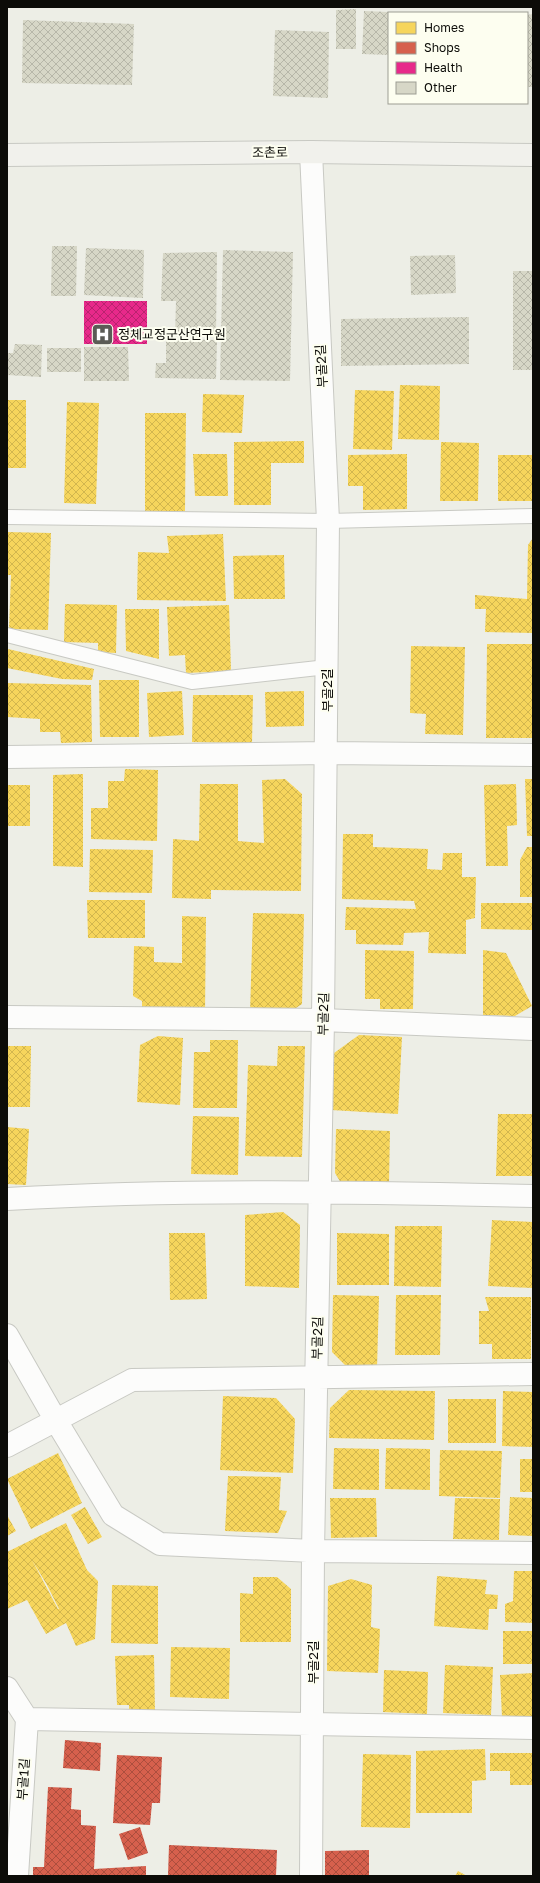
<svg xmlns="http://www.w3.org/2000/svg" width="540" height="1883" font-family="'Golos Text','Noto Sans KR',sans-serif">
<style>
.homes{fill:url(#homes-cross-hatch);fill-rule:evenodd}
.shops{fill:url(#shops-cross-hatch)}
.health{fill:url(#health-cross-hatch)}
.building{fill:url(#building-cross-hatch)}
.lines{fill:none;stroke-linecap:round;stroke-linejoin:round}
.lane-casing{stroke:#c8c9c3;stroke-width:16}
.street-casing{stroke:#c8c9c3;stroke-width:24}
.secondary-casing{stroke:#c8c9c3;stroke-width:24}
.lane{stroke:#fcfcfb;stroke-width:14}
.street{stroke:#fcfcfb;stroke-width:22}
.secondary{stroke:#f1f1ec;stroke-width:22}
.labels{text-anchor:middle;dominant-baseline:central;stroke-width:4;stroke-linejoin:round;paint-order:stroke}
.street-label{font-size:13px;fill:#0c0c08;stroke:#fdfef0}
.poi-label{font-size:13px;fill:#0c0c08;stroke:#fdfef0;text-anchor:start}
</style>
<defs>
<pattern id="homes-cross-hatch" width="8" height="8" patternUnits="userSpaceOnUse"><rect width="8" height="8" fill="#f6d55c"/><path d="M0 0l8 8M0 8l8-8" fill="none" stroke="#d2b64e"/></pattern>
<pattern id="shops-cross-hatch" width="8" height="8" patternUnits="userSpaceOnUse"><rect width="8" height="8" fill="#d6604d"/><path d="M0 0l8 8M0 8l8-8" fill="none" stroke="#ac4e3e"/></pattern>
<pattern id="health-cross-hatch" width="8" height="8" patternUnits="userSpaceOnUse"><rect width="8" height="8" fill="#e7298a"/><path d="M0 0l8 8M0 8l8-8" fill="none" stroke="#ba226f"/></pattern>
<pattern id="building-cross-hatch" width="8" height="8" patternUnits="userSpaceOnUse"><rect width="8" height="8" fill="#d7d7c7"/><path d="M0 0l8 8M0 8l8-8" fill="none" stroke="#b7b7a9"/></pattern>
</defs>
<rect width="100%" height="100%" fill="#edeee6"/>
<path class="homes" d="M400 385 440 386 439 440 398 439Z
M355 390 394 391 392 450 353 449Z
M203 394 244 395 242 433 202 432Z
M7 400H26V468H7Z
M67 402 99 403 96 504 64 503Z
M145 413H186L185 511H145Z
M304 441V463H271V505H234V442Z
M441 442 479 443 478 501H440Z
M193 454H227L228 496H195Z
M407 454V509L363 510V486H348V455Z
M498 455H533V501H498Z
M7 532 51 533 48 630 9 629 11 575H7Z
M223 534 226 601 137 600 138 552 169 553 167 536Z
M533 538V633L485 632 486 609H475V595L527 599 528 545Z
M284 555 285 599H234L233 556Z
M65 604 117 605 116 653 98 652V643L64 642Z
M229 605 231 671 186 673 185 655 169 656 167 607Z
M125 609H159V659L126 651Z
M487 644H533V738H486Z
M411 646 465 647 463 735 425 734 426 714 410 713Z
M8 649 94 669 92 680 62 679 7 668Z
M99 680H139V737H100Z
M7 683 91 685 92 742 61 743 60 732H40V719L7 717Z
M182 691 184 735 149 737 147 693Z
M304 691V726L266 727 265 692Z
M193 695H253L252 743 192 742Z
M125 769 158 770 157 841 91 839V808H108V781H124Z
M83 774V867L53 866V775Z
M285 779 302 794 301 891 211 890V899L172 898 173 839 199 841 200 784H238V841L264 843 262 780Z
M525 779H533V836H527Z
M516 784 517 825 507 826 508 866H486L484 785Z
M7 785H30V826H7Z
M343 834H373V847L428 849 427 869 442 870 443 853H462V877H476L475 918 466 920V954L428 953 429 932 404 933 403 945 356 944V930H345L346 907 416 909 414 901 342 899Z
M527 847H533V897H520V860Z
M90 849 153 850 152 893 89 892Z
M87 900H145V938H88Z
M481 903H533V930L481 929Z
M253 913 304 914 302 1004 287 1014 250 1013Z
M182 916 206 917 205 1013 142 1012V1001L133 996 134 946 154 947V962L182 963Z
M365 950 414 951 413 1009H380V999H365Z
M483 950 506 953 532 1006 515 1016 483 1015Z
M359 1035 402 1037 398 1114 331 1110 334 1053Z
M158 1036 183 1038 180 1105 137 1102 140 1045Z
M210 1040H238L237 1108H193L194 1052H210Z
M7 1046H31L30 1107H7Z
M278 1046H305L302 1157 245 1156 248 1065 277 1066Z
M498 1114H533V1176H496Z
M193 1116 239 1117 238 1175 191 1174Z
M7 1127 29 1129 26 1185 7 1184Z
M336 1129 390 1131 389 1184 341 1183 335 1173Z
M283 1212 300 1225 299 1288 245 1286V1215Z
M492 1220 533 1222V1288L488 1286Z
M395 1226H442L441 1287 394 1286Z
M169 1233H205L207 1299 170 1300Z
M337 1233 389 1234V1285H337Z
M333 1295 379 1296 377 1368 347 1367 332 1352Z
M396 1295H441L440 1355H395Z
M485 1297H531V1359H492V1344H479V1311H489Z
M349 1390 435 1391 434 1440 329 1438 330 1408Z
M503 1391 533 1392V1447L502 1446Z
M223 1396 276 1398 295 1419 293 1473 220 1470Z
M448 1399H496V1443H448Z
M334 1448 379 1449V1490L333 1489Z
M386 1448 430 1449V1490L385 1489Z
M440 1450 502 1451 500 1498 439 1496Z
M58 1453 82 1503 31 1529 7 1479Z
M520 1459H533V1492H520Z
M228 1476 281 1477 279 1510 287 1511 278 1533 225 1531Z
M510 1497 533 1498V1536L508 1535Z
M330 1498H376L377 1537 331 1538Z
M455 1498 500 1499 499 1540 453 1539Z
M85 1507 102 1537 88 1544 71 1515Z
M7 1515 16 1531 7 1536Z
M66 1523 87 1570 98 1581 95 1639 76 1646 66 1623 46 1634 27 1600 7 1609V1552ZM32 1560 47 1585 59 1609H58Z
M514 1571H533V1623L505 1622V1604L513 1601Z
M437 1576 487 1580 485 1594 498 1595 497 1609H489L488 1630 434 1626Z
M253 1577H277L291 1589V1642H240V1593L253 1594Z
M351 1579 372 1585 371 1627 380 1629 378 1673 327 1671 328 1586Z
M112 1585 158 1586V1644L111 1643Z
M503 1631H533V1664H503Z
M171 1647 230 1648 229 1699 170 1697Z
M154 1655 155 1713 129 1714V1705H117L115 1656Z
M445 1665 493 1667 491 1715 443 1713Z
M384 1670 428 1672 427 1714 383 1712Z
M533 1673V1716L502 1717 500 1675Z
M485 1749 486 1780 472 1781V1813H416V1751Z
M490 1753H533V1785H510V1771H490Z
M363 1754 411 1755 410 1828 361 1827Z
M458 1871 467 1876H455Z"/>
<path class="shops" d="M65 1740 101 1743 100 1771 63 1768Z
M117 1755 162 1757 160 1803H152L150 1825 113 1823Z
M48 1787 72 1788 71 1809 81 1810V1825L96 1826 94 1869 146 1866V1876H33V1867H44Z
M140 1827 148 1853 128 1860 119 1834Z
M169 1845 277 1850 276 1876H168Z
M369 1850V1876H325V1851Z"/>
<path class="health" d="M84 301H147V344H84Z"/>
<path class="building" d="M356 9V49H336V10Z
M364 11 389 12V55L362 54Z
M533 14V87H527V15Z
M23 20 134 24 132 85 22 83Z
M275 30 329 32 328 98 273 96Z
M52 246H77L76 296H51Z
M86 248 144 250 143 298 84 295Z
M223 250 293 252 290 381 220 380Z
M217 252 216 336H175L176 301H161L163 253Z
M455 255 456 293 411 295 410 256Z
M513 271H533V370H513Z
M469 317V364L341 366V319Z
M166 339 217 340 216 379 155 378 156 363H166Z
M15 344 42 345 41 377 7 375V353H13Z
M84 347H128L129 381H84Z
M47 348H81V372H47Z"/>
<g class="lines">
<defs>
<path id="lane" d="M7 517 328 521 533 516
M7 635 192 682 327 667"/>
<path id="street" d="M7 757 327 753 533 755
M7 1017 323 1020 533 1029
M7 1199C182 1189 358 1192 533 1196
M7 1335 55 1419 113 1515 160 1544 313 1551 533 1553
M7 1446 132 1380 533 1374
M7 1688 27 1719 17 1876
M27 1719 533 1728
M311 1876 313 1551 323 1020 328 521 311 152"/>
<path id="secondary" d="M7 155 311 152 533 155"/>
</defs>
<use href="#lane" class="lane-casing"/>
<use href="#street" class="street-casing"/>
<use href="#secondary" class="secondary-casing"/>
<use href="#lane" class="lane"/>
<use href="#street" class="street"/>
<use href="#secondary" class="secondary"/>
</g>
<defs>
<symbol id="hospital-square" viewBox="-11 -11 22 22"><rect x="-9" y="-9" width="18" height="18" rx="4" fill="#5b5b56" stroke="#fdfef0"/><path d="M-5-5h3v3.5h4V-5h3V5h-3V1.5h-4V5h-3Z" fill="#fff"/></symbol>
</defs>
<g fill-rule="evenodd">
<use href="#hospital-square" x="90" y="322" width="25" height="25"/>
</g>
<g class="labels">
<g class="street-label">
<text transform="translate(270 152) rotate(-1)">조촌로</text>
<text transform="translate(321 366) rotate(-93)">부골2길</text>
<text transform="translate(327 690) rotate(-90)">부골2길</text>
<text transform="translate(323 1014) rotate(-89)">부골2길</text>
<text transform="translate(317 1338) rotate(-89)">부골2길</text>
<text transform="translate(313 1662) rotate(-90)">부골2길</text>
<text transform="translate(23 1779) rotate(-86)">부골1길</text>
</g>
<g class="poi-label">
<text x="118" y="334">정체교정군산연구원</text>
</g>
</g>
<rect width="540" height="1883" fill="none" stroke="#0c0c08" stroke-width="16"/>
<rect x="388" y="12" width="140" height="92" fill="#fdfef0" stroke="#9d9d93"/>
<rect x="396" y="22" width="20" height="12" fill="#f6d55c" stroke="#9d9d93"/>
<text x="424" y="32" font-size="12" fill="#0c0c08">Homes</text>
<rect x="396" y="42" width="20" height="12" fill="#d6604d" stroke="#9d9d93"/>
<text x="424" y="52" font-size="12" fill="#0c0c08">Shops</text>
<rect x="396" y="62" width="20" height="12" fill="#e7298a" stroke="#9d9d93"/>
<text x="424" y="72" font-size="12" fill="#0c0c08">Health</text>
<rect x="396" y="82" width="20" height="12" fill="#d7d7c7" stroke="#9d9d93"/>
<text x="424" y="92" font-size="12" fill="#0c0c08">Other</text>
</svg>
